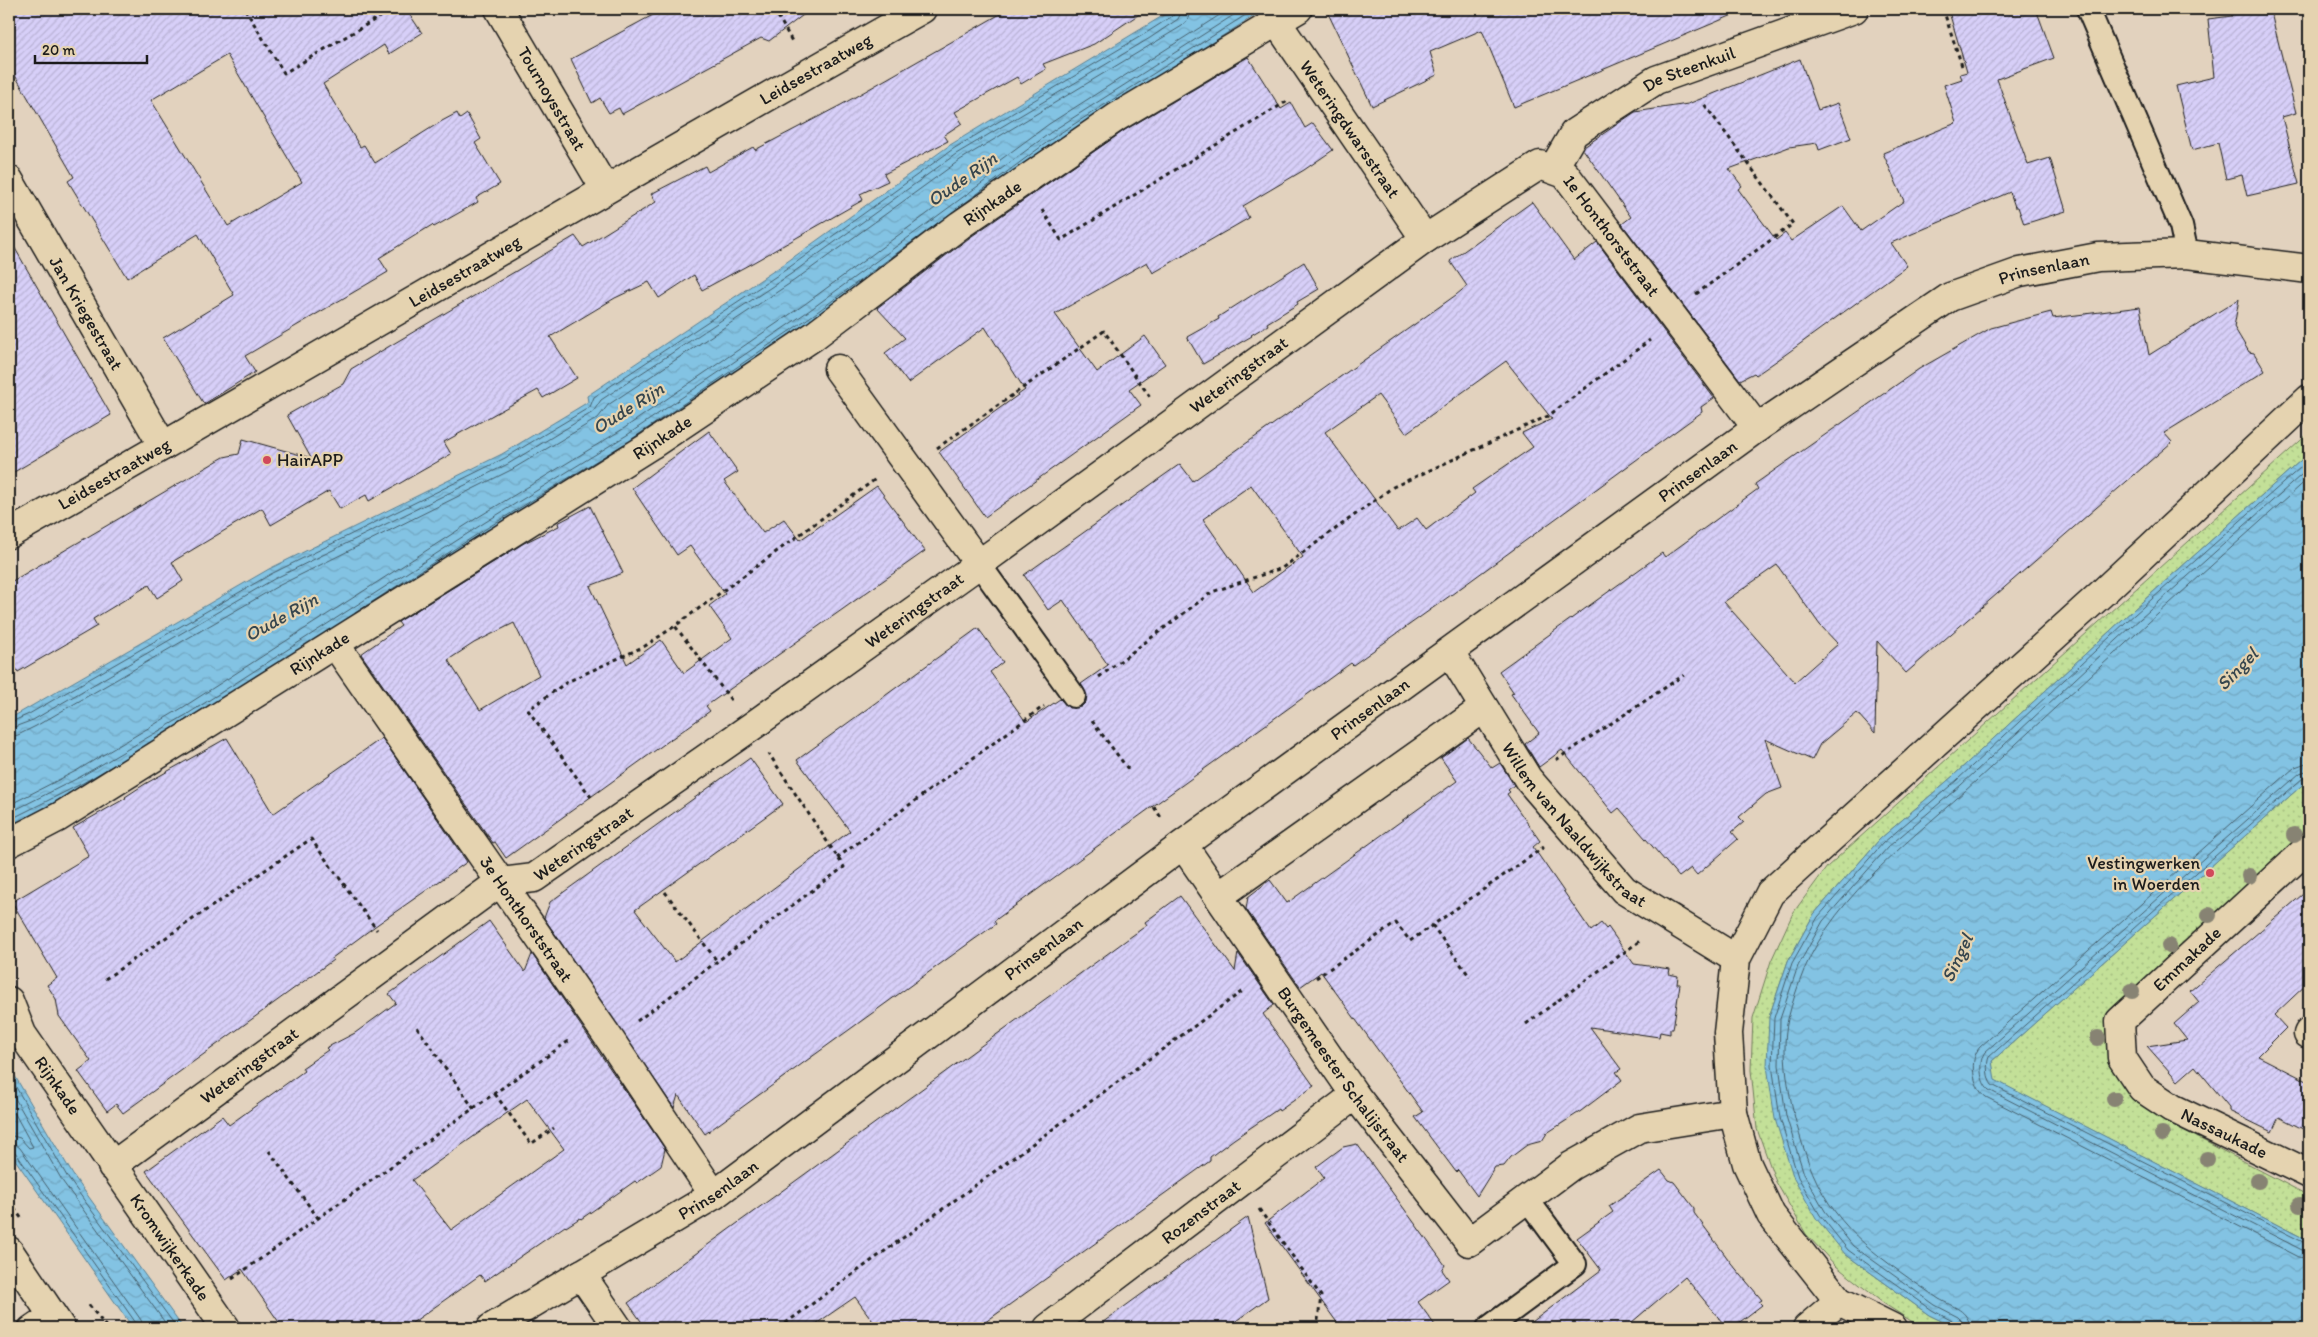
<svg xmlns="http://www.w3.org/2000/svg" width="2318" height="1337" font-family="Itim,sans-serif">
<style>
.grass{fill:url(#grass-dots);stroke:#707e5a}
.water{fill:url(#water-waves);stroke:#5a8093}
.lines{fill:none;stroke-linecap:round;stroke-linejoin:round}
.shore{stroke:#455f6c;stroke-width:1}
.building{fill:url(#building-hatch);stroke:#1c1c1c;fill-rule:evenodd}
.service-casing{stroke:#1c1c1c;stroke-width:26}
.minor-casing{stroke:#1c1c1c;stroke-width:31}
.secondary-casing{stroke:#1c1c1c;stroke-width:31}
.path{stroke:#1c1c1c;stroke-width:3;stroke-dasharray:4 4;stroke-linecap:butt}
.service{stroke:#e5d3b0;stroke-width:22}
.minor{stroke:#e5d3b0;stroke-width:28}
.secondary{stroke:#e5d3b0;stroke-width:28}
.tree{fill:#878373}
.poi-dot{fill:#d1495b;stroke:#e5d3b0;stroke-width:2}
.labels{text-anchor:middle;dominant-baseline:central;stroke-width:4.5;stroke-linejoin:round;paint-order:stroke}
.street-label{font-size:18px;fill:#1c1c1c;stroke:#e5d3b0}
.poi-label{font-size:18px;fill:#1c1c1c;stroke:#e5d3b0;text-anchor:start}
.water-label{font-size:19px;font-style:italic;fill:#36464e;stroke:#e5d3b0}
</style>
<defs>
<pattern id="grass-dots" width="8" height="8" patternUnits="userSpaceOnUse" patternTransform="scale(1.25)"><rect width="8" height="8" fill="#c3e098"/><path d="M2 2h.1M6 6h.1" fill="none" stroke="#a7c082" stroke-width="1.8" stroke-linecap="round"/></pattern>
<pattern id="water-waves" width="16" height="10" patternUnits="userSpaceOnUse" patternTransform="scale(1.25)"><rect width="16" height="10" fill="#83c3e3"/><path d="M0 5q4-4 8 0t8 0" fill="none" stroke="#71a7c2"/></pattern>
<pattern id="building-hatch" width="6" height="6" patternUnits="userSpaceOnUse" patternTransform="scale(1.25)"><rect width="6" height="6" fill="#d7cff8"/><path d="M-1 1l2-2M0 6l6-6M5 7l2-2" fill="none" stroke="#b8b1d4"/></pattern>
</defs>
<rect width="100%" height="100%" fill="#e2d2be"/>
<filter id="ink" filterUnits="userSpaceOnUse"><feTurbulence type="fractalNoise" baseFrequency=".02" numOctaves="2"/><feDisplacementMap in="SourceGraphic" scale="10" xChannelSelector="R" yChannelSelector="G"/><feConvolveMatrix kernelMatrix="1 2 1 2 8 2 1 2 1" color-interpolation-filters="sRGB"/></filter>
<g filter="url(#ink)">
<path class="grass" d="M2309 433V453L2123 619 1953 776 1880 839 1814 914 1788 961 1769 1017 1845 1254 1929 1315 1956 1328H1922L1883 1303 1836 1266 1806 1234 1776 1182 1757 1129 1751 1070 1753 1018 1771 961 1793 913 1827 867Z
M2309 779V839L2120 1015 2139 1102 2166 1121 2309 1196V1241L1994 1080 1992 1061Z"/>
<path class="water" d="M1174 9H1265L1060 139 816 319 633 445 85 787 9 826V719L269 569 502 454 588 402 587 396 784 264 950 145Z
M2309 453V779L1992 1061 1995 1080 2309 1241V1328H1956L1929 1315 1845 1254 1816 1218 1794 1179 1775 1119 1767 1066 1769 1017 1788 961 1814 914 1880 839 1953 776 2123 619Z
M9 1066 73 1175 183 1328H133L9 1151Z"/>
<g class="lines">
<path class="shore" d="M632 439 813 315 1057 135 1255 9
M355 613 487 528 624 444
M9 723 29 714 271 574 505 458 590 407 594 397 787 269 953 149 1146 33 1174 15 1176 9
M9 729 33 720 274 579 508 464 593 412 601 400 791 274 956 154 1150 38 1178 19 1183 9
M9 737 18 735 36 726 278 586 511 470 598 418 608 405 795 280 960 160 1182 26 1188 19 1190 9
M2309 762 2295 767 1980 1047C1969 1059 1972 1087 1986 1097L2299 1257 2309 1259
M2309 770 2300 773 1985 1052C1978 1061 1980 1083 1989 1090L2302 1250 2309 1252
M2309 776 2304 777 1989 1057C1986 1064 1987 1079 1992 1085L2309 1245
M9 805 76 771 182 708 480 516 623 429 805 304 1049 124 1229 9
M9 813 80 777 186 715 484 523 627 435 810 310 1054 130 1243 9
M9 820 83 783 121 761
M9 1075 68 1178 177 1328
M9 1088 63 1182 169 1328
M9 1103 33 1147 29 1148 20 1138 9 1135
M9 1143 15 1144 20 1148 141 1320 143 1328
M9 1149 15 1152 136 1323 137 1328
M1956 1328 1954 1322 1932 1310 1848 1250 1820 1215 1798 1177 1780 1118 1772 1065 1774 1018 1792 963 1818 917 1883 843 1957 780 2126 622 2309 460
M1963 1328 1962 1321 1958 1317 1935 1305 1853 1246 1825 1211 1804 1174 1786 1116 1779 1065 1780 1019 1798 966 1823 921 1888 847 1961 785 2131 627 2309 468
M1970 1328C1969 1310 1953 1307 1939 1299 1933 1295 1926 1290 1920 1286 1864 1247 1825 1217 1804 1149 1792 1113 1779 1057 1788 1019 1792 1003 1798 985 1804 970 1837 892 1917 836 1977 780 2087 678 2197 578 2309 478"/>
</g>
<path class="building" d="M9 9H406L422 33 389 54 384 45 323 84 360 147 364 145 375 163 442 121 457 113 460 119 467 114 481 139 475 143 500 184 476 198 478 202 434 227 432 225 379 258 388 272 245 356 255 372 204 404 163 338 234 295 198 234 127 278 68 181 74 177 9 65ZM227 55 302 182 228 226 151 100Z
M664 9H811L769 41 761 38 622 114 619 108 609 113 600 98 592 103 571 59Z
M1009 9H1147L1094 44 1043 64 1046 69 1021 84 1017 77 955 112 962 123 944 135 948 141 884 174 888 181 860 194 863 200 754 262 702 290 694 275 659 298 649 282 615 298 550 337 577 378 543 398 538 390 444 442 451 454 369 501 366 495 340 509 329 491 271 525 262 508 172 562 183 581 157 598 149 585 93 619 97 626 18 672 9 656V583L224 457 239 454 243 439 311 458 287 415 343 384 351 369 575 236 583 247 656 202 651 194 705 166 708 172 753 147 755 150 841 105Z
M1326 9H1747L1514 107 1482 30 1430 52 1437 75 1372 106Z
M1972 9H2036L2054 58 1997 79 2028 165 2050 158 2066 211 2024 224 2018 207H2015L2010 192 1891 243 1907 266 1782 357 1756 375 1754 373 1740 380 1622 224 1631 217 1583 149 1584 147 1635 112 1688 104 1800 59 1818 110 1838 103 1851 138 1819 150 1817 143 1789 147 1729 169 1742 186 1738 189 1776 240 1785 233 1791 241 1843 206 1861 231 1904 201 1883 153 1956 123 1944 85 1962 79 1960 74 1967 72 1949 12Z
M2231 9H2270L2296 113 2282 117 2299 184 2247 196 2242 175 2226 179 2218 143 2192 150 2176 86 2214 77 2208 19 2232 16Z
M1248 57 1281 109 1291 103 1305 128 1313 123 1333 150 1304 170 1243 206 1249 218 1153 273 1147 262 1055 314 1097 372 1145 336 1165 364 1129 389 1141 405 985 517 939 452 1025 390 985 327 908 383 885 353 905 338 877 308 969 238 1125 130Z
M1532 202 1574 260 1597 242 1714 398 1701 407 1702 412 1451 595 1353 665 1351 663 994 921 996 924 972 941 705 1134 678 1095 674 1108 544 918 550 902 750 758 783 804 635 910 675 962 850 831 797 760 978 628 1003 662 990 672 1026 722 1060 699 1069 708 1081 707 1086 702 1087 695 1081 684 1108 665 1063 600 1048 610 1024 575 1180 464 1193 481 1456 295 1467 286 1450 261ZM1506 361 1552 419 1522 433 1533 447 1472 489 1475 493 1426 530 1417 518 1398 531 1325 432 1378 395 1406 433ZM1251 485 1303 557 1254 592 1203 519Z
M9 238 111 415 9 475Z
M1304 262 1319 289 1297 302 1298 304 1267 323 1268 325 1251 335 1252 336 1203 364 1187 337 1219 319 1218 317Z
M2239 299 2234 327 2249 352 2254 353 2265 371 2164 433 2172 442 1906 673 1877 641 1875 733 1857 713 1820 744 1812 760 1765 739 1782 788 1766 794 1739 817 1744 822 1732 832 1738 839 1697 875 1691 868 1679 877 1619 808 1613 813 1562 750 1539 767 1525 744 1539 733 1511 694 1514 693 1499 671 1662 553 1665 557 1758 489 1755 484 1919 369 1991 328 2051 312 2053 318 2140 307 2149 355ZM1777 565 1820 625 1838 644 1795 682 1724 602Z
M709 431 738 472 724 481 763 533 784 519 800 540 877 486 925 551 706 706 710 711 506 858 495 842 493 843 361 654 401 626 398 622 524 543 559 526 558 523 590 506 623 573 590 586 627 664 661 640 684 673 732 638 709 606 725 594 690 546 677 555 632 488ZM514 623 539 675 480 710 448 660 474 643Z
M227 738 273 814 382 738 467 862 378 924 332 958 333 960 123 1113 116 1104 107 1111 78 1071 91 1061 59 1016 56 999 47 985 57 978 12 902 89 856 73 828 126 798 125 797 145 784Z
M1468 738 1492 768 1500 763 1514 785 1508 790 1510 792 1507 794 1540 841 1533 847 1591 931 1601 923 1606 929 1608 927 1634 964 1670 969 1669 974 1678 976 1677 984H1680L1673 1029H1670V1034L1660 1032 1659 1037 1590 1027 1621 1069 1616 1072 1622 1080 1581 1111 1547 1133 1542 1141 1527 1145 1511 1157 1504 1166 1495 1167 1477 1196 1458 1170 1456 1172 1415 1117 1423 1112 1321 972 1300 987 1246 909 1248 897 1270 880 1287 903 1457 781 1441 758Z
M2309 889V982L2274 1015 2286 1028 2258 1056 2309 1082V1132L2279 1117 2272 1132 2229 1111V1107L2195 1066 2178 1081 2147 1046 2187 1040 2174 1024 2199 1002 2190 991Z
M1180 896 1235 971 1238 953 1274 1005 1263 1014 1314 1086 1279 1111 1278 1109 1234 1139 1210 1157V1161L977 1328H878L855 1297 810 1328H646L628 1303 1147 925 1145 922Z
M489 921 525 972 532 954 665 1149 661 1166 637 1183 635 1181 581 1219 580 1218 566 1227 565 1226 485 1281 480 1275 405 1328H283L242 1269 226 1280 146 1171 222 1116 229 1125 304 1071 302 1068 328 1050 326 1048 355 1033 396 1003 389 994ZM527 1099 564 1149 451 1230 412 1180Z
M1357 1144 1445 1265 1442 1270 1449 1280 1418 1302 1437 1328H1341L1265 1223 1324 1178 1316 1167 1343 1147Z
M1661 1170 1669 1180 1674 1182 1694 1208V1213L1731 1263 1762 1300 1759 1302 1762 1305 1732 1328H1727L1685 1277 1625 1328H1524L1601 1270 1577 1238 1613 1212 1609 1206Z
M1248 1217 1268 1298 1226 1328H1095Z"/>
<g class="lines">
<defs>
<path id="service" d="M2088 9 2181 226 2187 254
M979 564 1074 696
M30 1328 52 1313
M1488 1328 1575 1264 1527 1199"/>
<g id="minor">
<path id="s1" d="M499 9 605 189"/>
<path id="s2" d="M1276 21 1425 239"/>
<path id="s3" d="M1553 169 1574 133 1656 80 1854 9"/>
<path id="s4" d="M9 180 163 446"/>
<path d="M838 369 979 564"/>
<path id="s5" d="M9 534C314 361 616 181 922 9"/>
<path id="s6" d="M335 644 611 1041 714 1195"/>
<path id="s7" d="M1450 652 1528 779 1624 890 1736 959"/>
<path id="s8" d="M9 843 59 817 651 445 814 336 960 225 1117 117 1298 9"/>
<path id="s9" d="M1183 845 1355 1095 1469 1242 1571 1166 1639 1128 1733 1113"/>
<path id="s10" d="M2309 847 2120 1021 2122 1058 2142 1088 2172 1108 2309 1174"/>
<path d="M1219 896 1484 708"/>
<path id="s11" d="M9 1001 22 1034 226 1328"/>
<path d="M2308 1034 2309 1032"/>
<path id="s12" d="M112 1166 500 882 534 878 751 727 979 564 1425 239 1540 165 1565 174 1757 428"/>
<path d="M581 1274 618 1328"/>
<path id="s13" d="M491 1328 714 1195 1181 846 1757 428 1950 297 2020 272 2098 257 2187 254 2309 269"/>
<path id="s14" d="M1048 1328 1355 1095"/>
<path d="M1807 1328 1839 1301"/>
<path d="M1893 1328 1839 1301 1771 1215 1747 1164 1733 1113 1728 1033 1736 959 1770 893 2100 595 2309 399"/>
</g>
<path id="secondary" d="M9 1251 61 1328"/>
</defs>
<use href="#service" class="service-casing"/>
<use href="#minor" class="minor-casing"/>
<use href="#secondary" class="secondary-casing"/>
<path class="path" d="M245 9 284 73 393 9
M774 9 793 43
M1943 9 1963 69
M1042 210 1061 240 1289 100
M1696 294 1793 224 1704 104
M937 448 1104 331 1150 397
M1099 677 1212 592 1282 568 1393 487 1548 416 1650 340
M731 700 675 626 877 478
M1092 721 1128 769
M1556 760 1684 675
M591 797 528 710 567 682 645 646 675 626
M1154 807 1162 819
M837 858 1044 706
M665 892 717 961
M1432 925 1470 977
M1316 978 1396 923 1410 941 1544 847
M105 979 311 839 377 930
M637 1021 844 867 769 754
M1526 1024 1641 940
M417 1027 474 1109
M495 1094 531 1144 554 1128
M269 1151 318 1218
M9 1202 22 1219
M1259 1209 1321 1296 1317 1328
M232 1279 570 1040
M89 1305 107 1328
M779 1328 1244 990"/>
<use href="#service" class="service"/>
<use href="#minor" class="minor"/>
<use href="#secondary" class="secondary"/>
</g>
<g class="tree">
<circle cx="2294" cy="835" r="8"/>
<circle cx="2249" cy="876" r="8"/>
<circle cx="2209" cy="915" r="8"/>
<circle cx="2169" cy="946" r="8"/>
<circle cx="2132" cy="991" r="8"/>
<circle cx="2098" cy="1038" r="8"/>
<circle cx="2114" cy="1099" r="8"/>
<circle cx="2162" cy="1134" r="8"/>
<circle cx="2207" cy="1159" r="8"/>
<circle cx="2258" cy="1181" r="8"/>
<circle cx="2300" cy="1205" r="8"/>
</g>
</g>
<g class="poi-dot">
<circle cx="267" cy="460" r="5"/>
<circle cx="2210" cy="873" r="5"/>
</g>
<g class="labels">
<g class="street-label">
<text stroke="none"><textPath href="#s5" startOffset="931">Leidsestraatweg</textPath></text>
<text stroke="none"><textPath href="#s3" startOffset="174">De Steenkuil</textPath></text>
<text stroke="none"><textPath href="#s1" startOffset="104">Tournoysstraat</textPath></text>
<text stroke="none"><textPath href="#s2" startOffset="131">Weteringdwarsstraat</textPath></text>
<text stroke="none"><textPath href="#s8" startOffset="1174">Rijnkade</textPath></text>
<text stroke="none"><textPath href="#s12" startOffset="1852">1e Honthorststraat</textPath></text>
<text stroke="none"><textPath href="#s5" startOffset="526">Leidsestraatweg</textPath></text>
<text stroke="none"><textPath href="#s13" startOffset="1886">Prinsenlaan</textPath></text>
<text stroke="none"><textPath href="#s4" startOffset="154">Jan Kriegestraat</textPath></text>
<text stroke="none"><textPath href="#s12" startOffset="1381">Weteringstraat</textPath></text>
<text stroke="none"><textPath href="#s8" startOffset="769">Rijnkade</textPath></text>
<text stroke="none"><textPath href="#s13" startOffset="1481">Prinsenlaan</textPath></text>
<text stroke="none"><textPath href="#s5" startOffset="121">Leidsestraatweg</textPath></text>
<text stroke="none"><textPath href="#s12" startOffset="980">Weteringstraat</textPath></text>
<text stroke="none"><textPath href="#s8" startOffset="364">Rijnkade</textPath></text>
<text stroke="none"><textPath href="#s13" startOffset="1076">Prinsenlaan</textPath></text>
<text stroke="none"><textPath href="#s7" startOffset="214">Willem van Naaldwijkstraat</textPath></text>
<text stroke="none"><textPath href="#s12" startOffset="575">Weteringstraat</textPath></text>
<text stroke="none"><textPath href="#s6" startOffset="335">3e Honthorststraat</textPath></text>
<text stroke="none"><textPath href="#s13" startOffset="671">Prinsenlaan</textPath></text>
<text transform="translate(2187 959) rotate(-43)">Emmakade</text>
<text stroke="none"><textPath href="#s12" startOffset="170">Weteringstraat</textPath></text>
<text stroke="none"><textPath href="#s9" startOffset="280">Burgemeester Schalijstraat</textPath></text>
<text stroke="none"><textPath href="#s11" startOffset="98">Rijnkade</textPath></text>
<text stroke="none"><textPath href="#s10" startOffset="424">Nassaukade</textPath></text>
<text stroke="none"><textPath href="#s13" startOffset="266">Prinsenlaan</textPath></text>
<text stroke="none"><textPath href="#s14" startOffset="192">Rozenstraat</textPath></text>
<text stroke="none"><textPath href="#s11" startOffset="295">Kromwijkerkade</textPath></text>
</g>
<g class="poi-label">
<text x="277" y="460">HairAPP</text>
<text x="2200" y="863" text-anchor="end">Vestingwerken<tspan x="2200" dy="21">in Woerden</tspan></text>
</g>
<g class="water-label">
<text transform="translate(962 179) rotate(-35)">Oude Rijn</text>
<text transform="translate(628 408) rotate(-32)">Oude Rijn</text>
<text transform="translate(281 617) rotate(-29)">Oude Rijn</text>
<text transform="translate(2237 669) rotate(-46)">Singel</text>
<text transform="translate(1957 958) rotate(-65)">Singel</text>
</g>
</g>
<rect width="2318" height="1337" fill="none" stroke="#e5d3b0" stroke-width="30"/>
<rect x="15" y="15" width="2288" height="1307" fill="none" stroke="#1c1c1c" stroke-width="2" filter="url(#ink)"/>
<path d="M35 55v8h112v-8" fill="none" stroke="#1c1c1c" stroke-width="2.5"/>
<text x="42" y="55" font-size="15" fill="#1c1c1c" stroke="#e5d3b0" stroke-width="4" paint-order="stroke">20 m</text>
</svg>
